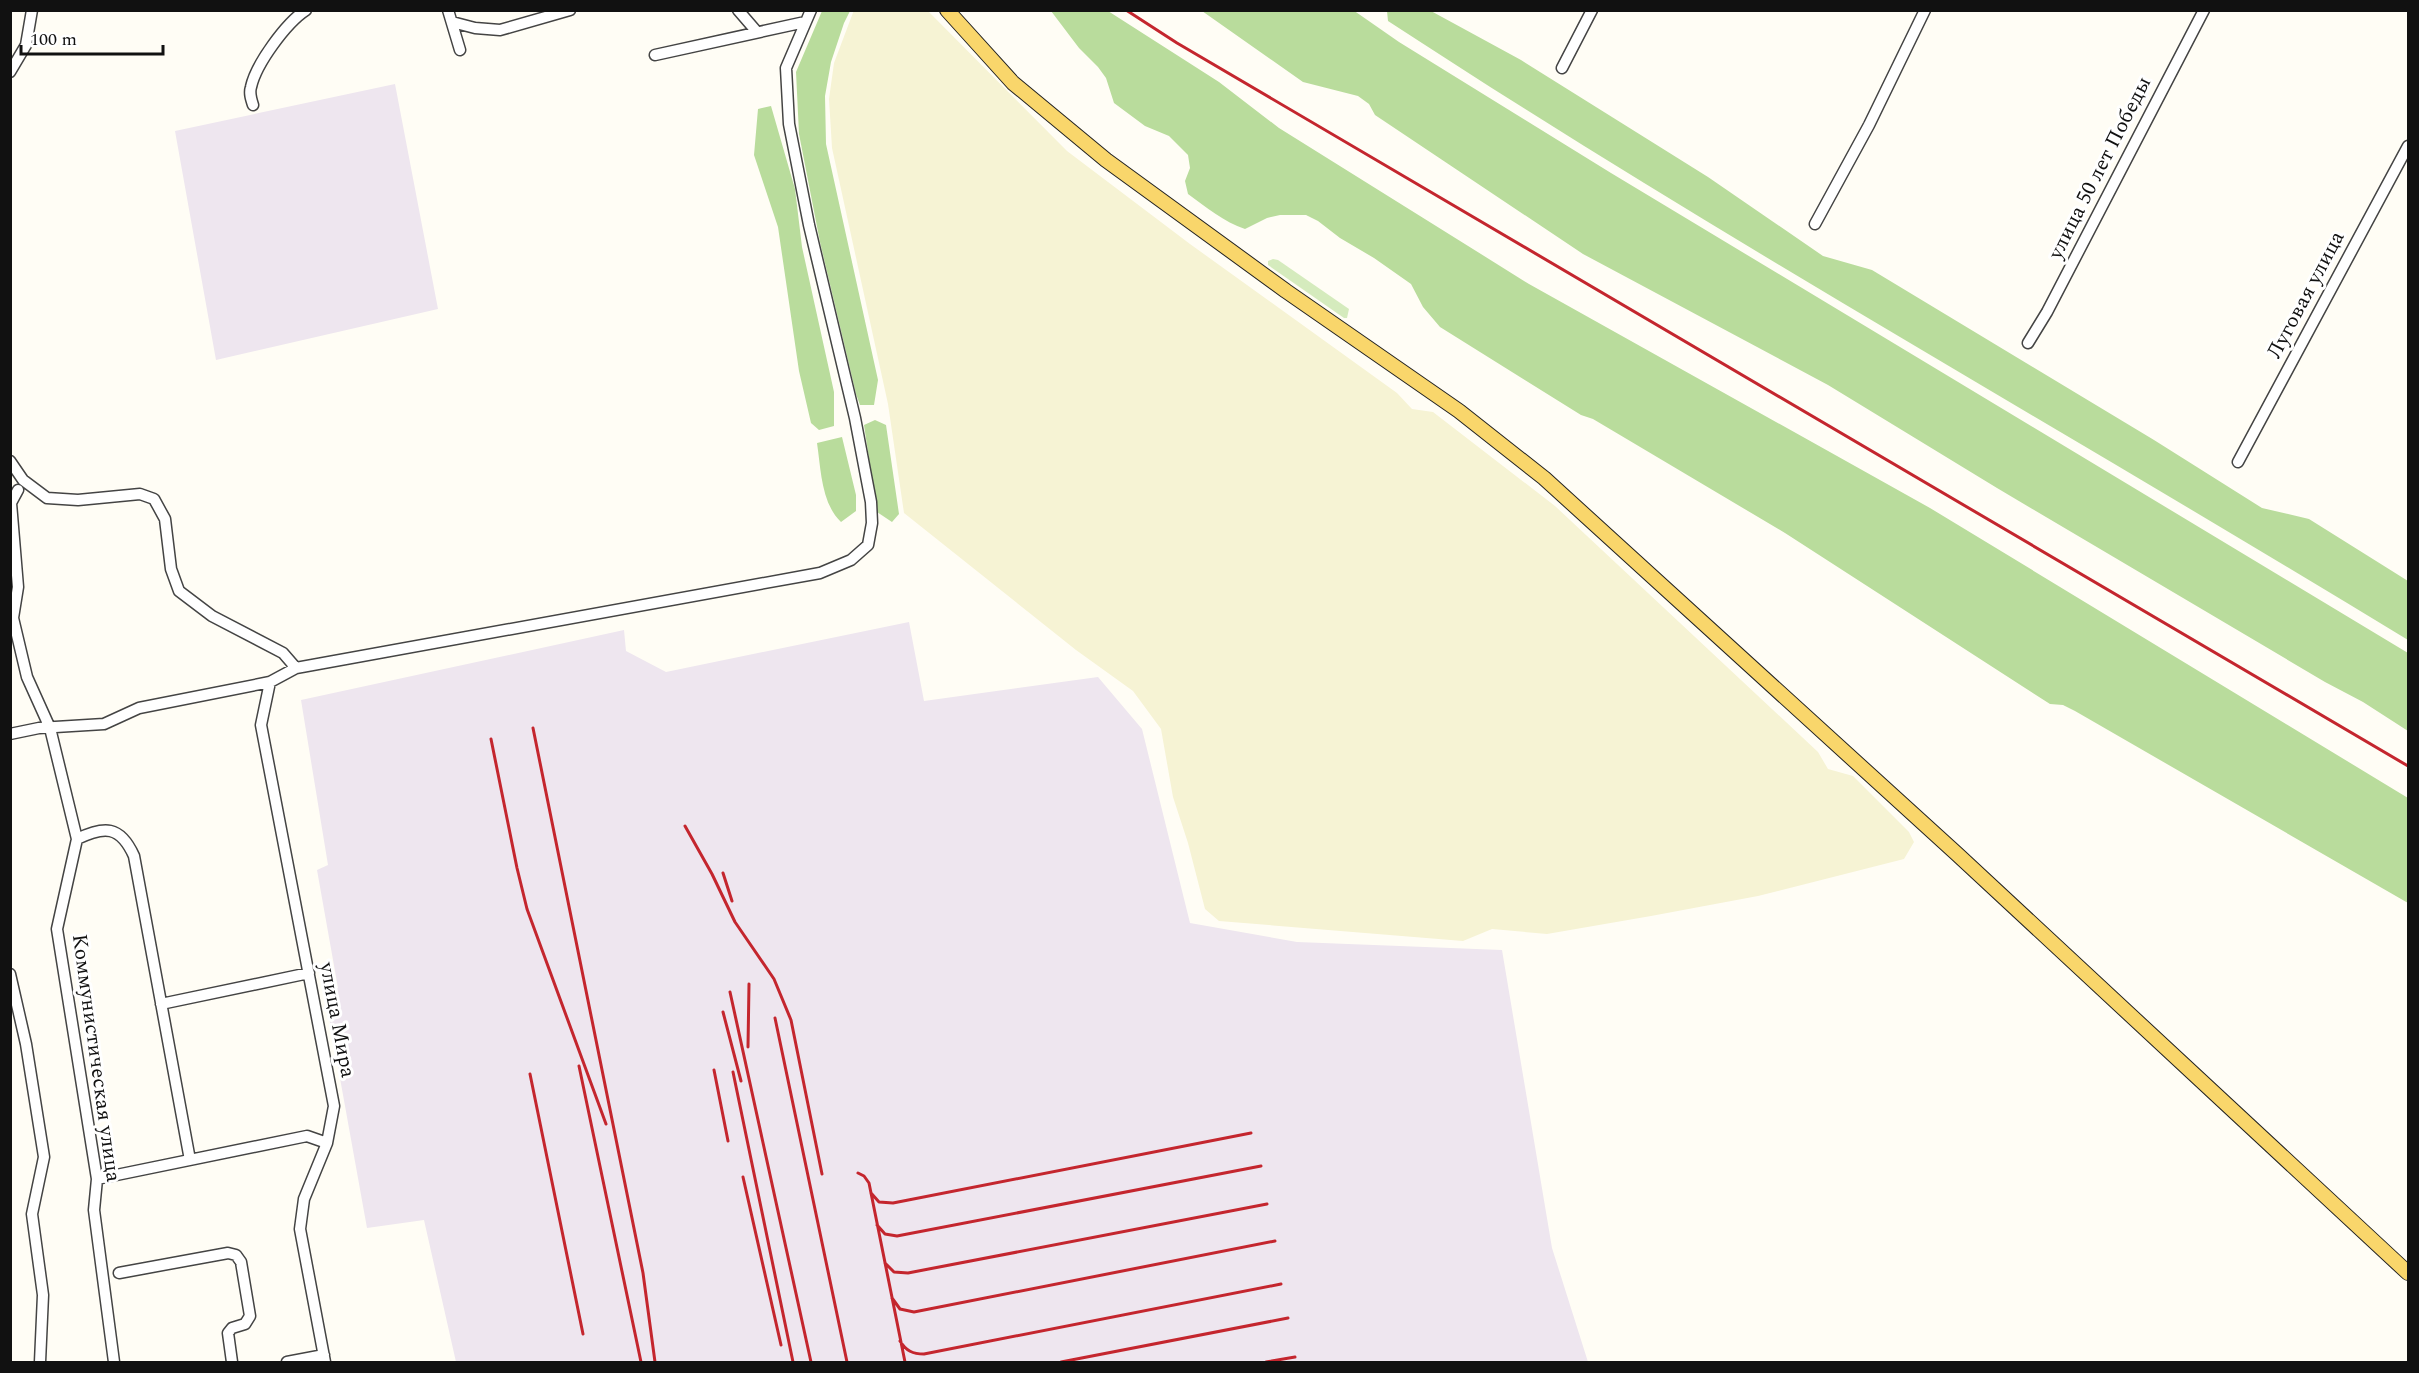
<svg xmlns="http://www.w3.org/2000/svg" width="2419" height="1373" font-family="Spectral,serif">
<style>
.industrial{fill:#eee6ef}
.farmland{fill:#f6f3d4}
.green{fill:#d5ebbd}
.forest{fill:#b9dc9c}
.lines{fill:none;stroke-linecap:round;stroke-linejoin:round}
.minor-casing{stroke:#444;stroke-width:13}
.major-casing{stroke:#222;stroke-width:16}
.minor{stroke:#fff;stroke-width:10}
.major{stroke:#f9d66b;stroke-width:14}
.rail{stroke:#c4262e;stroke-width:3}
.labels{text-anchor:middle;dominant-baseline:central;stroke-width:6;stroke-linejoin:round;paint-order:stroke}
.street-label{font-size:21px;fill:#111;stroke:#fff}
</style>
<rect width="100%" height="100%" fill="#fffdf5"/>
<path class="industrial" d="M395 84 438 309 216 360 175 131Z
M909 622 924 701 1098 677 1142 729 1190 923 1297 942 1502 950 1552 1248 1588 1362H456L424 1220 367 1228 325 995 338 988 317 870 328 865 301 700 624 630 626 651 666 672Z"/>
<path class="farmland" d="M854 10 928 11 1067 151 1190 244 1397 393 1412 409 1433 412 1555 506 1818 752 1828 769 1853 776 1909 832 1914 842 1904 859 1758 896 1651 916 1547 934 1492 929 1463 941 1219 921 1205 909 1188 843 1173 797 1161 729 1133 691 1076 650 904 513 888 404 832 148 829 99 834 63Z"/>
<path class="green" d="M1273 259 1278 260 1349 309 1347 318H1344L1268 265V261Z"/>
<path class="forest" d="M1353 10 1399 42 1611 173 2408 653V731L2363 702 2325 682 1997 488 1828 385 1583 254 1375 115 1369 104 1358 96 1303 82 1202 11Z
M822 11H850L844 23 831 62 825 96 826 144 878 380 874 405H860L856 394 820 242 799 134 796 72Z
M1051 11H1108L1219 82 1279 128 1529 284 1930 508 2408 798V903L2075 711 2063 705 2050 704 1785 533 1593 419 1581 415 1440 327 1423 307 1411 284 1374 258 1340 238 1318 221 1306 215H1280L1267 218 1245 229C1224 222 1206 207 1188 194L1185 181 1190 168 1188 155 1169 136 1145 126 1114 103 1106 78 1098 67 1079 48Z
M1387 11H1431L1521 60 1708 177 1823 256 1872 270 2154 440 2262 508 2309 519 2408 581V640C2069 433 1721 239 1388 21Z
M771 106 795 189 802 247 834 392V426L819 430 811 423 799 371 778 227 754 155 758 109Z
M875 420 886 425 899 514 892 522 877 512 864 425Z
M842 437 856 495V511L841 522C821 503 821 469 817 443Z"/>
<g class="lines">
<defs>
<path id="minor" d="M448 10 460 50
M738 10 757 32
M452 22 475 28 500 30 570 10
M655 55 805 22
M1562 68 1592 10
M10 72 26 45 32 10
M253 105C251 99 249 93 251 87 256 64 286 23 306 10
M1815 224 1869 125 1925 10
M2028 343 2047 312 2204 10
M10 461 23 480 47 498 78 500 140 494 154 499 165 519 171 569 179 591 212 616 283 653 296 668
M2238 462 2408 146
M18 490 11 503 18 587 13 618 27 677 50 728 77 839 57 929 97 1179 94 1210 114 1362
M270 682 261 725 334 1106 327 1143 304 1199 300 1229 325 1362
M10 734 39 728 104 724 139 708 270 682 296 668 820 573 851 560 868 545 872 523 871 502 855 418 809 225 789 124 786 68 811 10
M77 839C104 826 120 825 134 856L190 1160
M10 974 26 1044 44 1157 32 1214 43 1295 40 1362
M161 1004 309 973
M97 1179 307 1136 327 1143
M119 1273 228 1253 236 1255 241 1262 250 1316 245 1324 232 1328 228 1333 232 1362
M287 1362 324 1355"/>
<path id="major" d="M947 10 1013 83 1106 160 1286 291 1459 411 1544 478 1957 854 2408 1273"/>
</defs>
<use href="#minor" class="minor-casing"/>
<use href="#major" class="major-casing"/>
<use href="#minor" class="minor"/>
<use href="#major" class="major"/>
<path class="rail" d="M1126 10 1177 43 2408 766
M533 728 643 1273 655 1362
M491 739 517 868 527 909 606 1124
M685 826 712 874 735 922 774 979 791 1020 822 1174
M723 873 732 901
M730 992 811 1362
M723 1012 741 1081
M775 1018 847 1362
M748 1047 749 984
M579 1066 641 1362
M714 1070 728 1141
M733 1072 793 1362
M530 1074 583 1334
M858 1173 864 1176 869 1183 905 1362
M743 1177 781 1345
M871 1193 879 1202 893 1203 1251 1133
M877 1225 885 1234 897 1236 1261 1166
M885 1263 894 1272 908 1273 1267 1204
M892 1298 900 1309 914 1312 1275 1241
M900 1341C906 1351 913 1354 924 1354L1281 1284
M1061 1362 1288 1318
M1266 1362 1295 1357"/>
</g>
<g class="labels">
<g class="street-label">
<text transform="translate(2100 168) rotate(-63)">улица 50 лет Победы</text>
<text transform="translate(2306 295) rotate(-62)">Луговая улица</text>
<text transform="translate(337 1020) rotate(79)">улица Мира</text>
<text transform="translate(96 1058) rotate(82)">Коммунистическая улица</text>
</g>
</g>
<rect width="2419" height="1373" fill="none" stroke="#111111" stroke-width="24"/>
<path d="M21 45v9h142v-9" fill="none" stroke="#111111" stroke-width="3"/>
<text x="30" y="45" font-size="18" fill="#111111" stroke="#ffffff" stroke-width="4.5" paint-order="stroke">100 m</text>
</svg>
